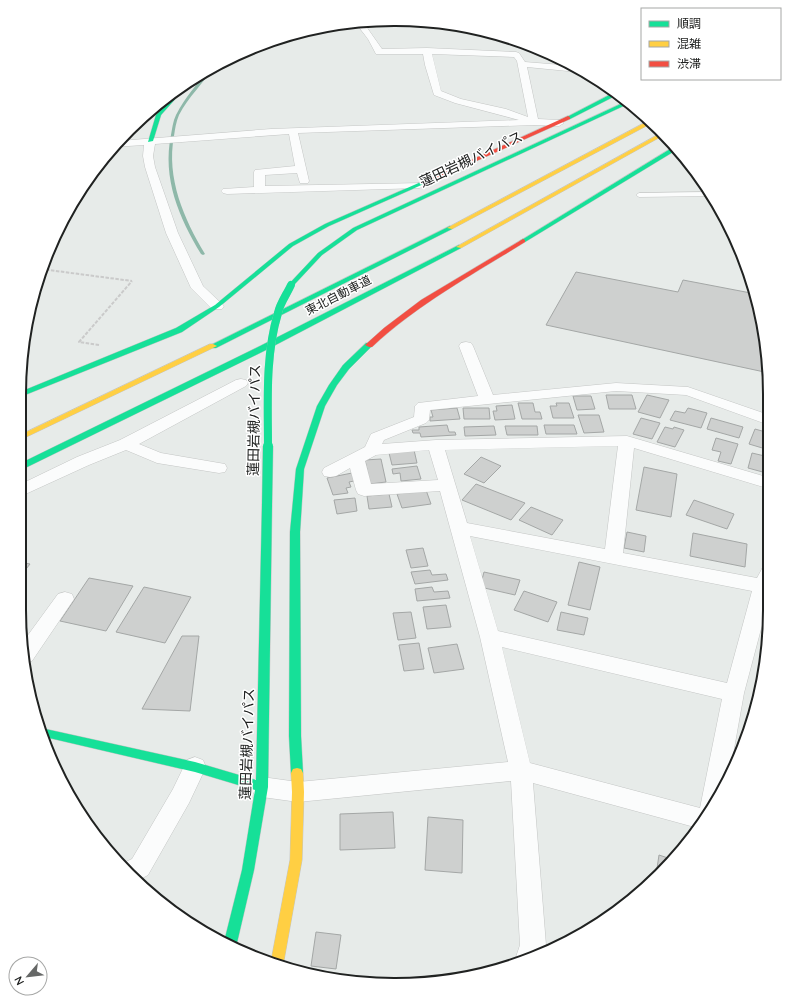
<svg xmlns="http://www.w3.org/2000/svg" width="789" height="1004" font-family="Quicksand,'Noto Sans JP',sans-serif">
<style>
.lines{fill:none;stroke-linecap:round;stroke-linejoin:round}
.stream{fill:#8eb8a9;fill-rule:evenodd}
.building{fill:#ced0cf;stroke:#a4a7a6}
.lane-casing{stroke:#c4c6c5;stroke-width:1}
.street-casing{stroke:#c4c6c5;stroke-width:1}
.fast-casing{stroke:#c4c6c5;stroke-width:1}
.slow-casing{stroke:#c4c6c5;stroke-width:1}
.jam-casing{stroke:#c4c6c5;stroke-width:1}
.path{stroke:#cacaca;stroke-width:2;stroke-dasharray:3.5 1.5;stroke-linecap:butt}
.lane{fill:#fbfcfc;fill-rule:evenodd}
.street{fill:#fbfcfc;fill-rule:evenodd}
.fast{fill:#16e098;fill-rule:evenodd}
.slow{fill:#ffcf43;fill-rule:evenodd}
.jam{fill:#f24e42;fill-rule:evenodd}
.fast-bridge-far1-casing{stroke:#c5c7c6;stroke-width:8;stroke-linecap:butt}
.fast-bridge-casing{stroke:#c5c7c6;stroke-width:11;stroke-linecap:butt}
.fast-bridge-far1{stroke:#16e098;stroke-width:8}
.fast-bridge{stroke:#16e098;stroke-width:10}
.labels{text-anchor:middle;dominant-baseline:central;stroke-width:3;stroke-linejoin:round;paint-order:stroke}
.far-street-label{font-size:12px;fill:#202221;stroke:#fff}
.street-label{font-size:14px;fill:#202221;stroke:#fff}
.rim{fill:none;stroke:#202221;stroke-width:2}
</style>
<rect width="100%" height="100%" fill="#e7ebe9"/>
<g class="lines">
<path class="stream" d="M214 66C204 83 188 97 179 115 176 122 175 129 174 136 166 178 184 219 205 254L203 255 201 254C179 218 162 178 171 135 172 129 173 121 176 115 185 97 198 83 210 68Z"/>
</g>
<path class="building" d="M576 272 678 292 683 280 756 294 769 373 546 325Z
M606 395H632L636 409H609Z
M647 395 669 400 660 418 638 412Z
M573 396H591L595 409 577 410Z
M518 403H533L535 412H540L542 419H522Z
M556 403H569L574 418H553L550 406H557Z
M512 405 515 419 495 420 493 411H497L496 406Z
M457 408 460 419 430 421V417H433L431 410Z
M463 408H489L490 419H464Z
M688 408 707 413 701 428 670 420 675 411 685 413Z
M578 415H599L604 432 584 433Z
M641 418 660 423 652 439 633 434Z
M711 418 743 427 739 438 707 429Z
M447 425 449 432H455L456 435 421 437 420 433H413L412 430H419V427Z
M544 425H574L577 434H546Z
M494 426 496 435 465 436 464 427Z
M505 426H537L538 435H507Z
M665 427 673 429 674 427 684 430 675 447 657 442Z
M755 429 769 433V450L749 444Z
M716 438 738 444 731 464 718 461 721 452 712 450Z
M414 450 417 463 392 465 389 453Z
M752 453 769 457 770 474 748 468Z
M481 457 501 466 484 483 464 474Z
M381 459 386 482 370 484 365 460Z
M417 466 421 479 401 481 400 473 393 474 392 469Z
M644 467 677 474 671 517 636 510Z
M352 473 354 481 349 482 351 487 346 488 348 493 333 495 327 478Z
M476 484 525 503 511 520 462 500Z
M426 490 431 504 402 508 397 494Z
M389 494 392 507 369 509 367 496Z
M355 498 357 511 337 514 334 500Z
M694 500 734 514 727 529 686 515Z
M531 507 563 520 552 535 519 520Z
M627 532 646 536 644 552 624 548Z
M693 533 747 544 745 567 690 556Z
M423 548 428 566 411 568 406 550Z
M19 562 30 564 19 578Z
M579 562 600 567 590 610 568 605Z
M430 570 432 575 446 574 448 580 415 584 411 572Z
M484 572 520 580 515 595 480 587Z
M89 578 133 586 106 631 60 621Z
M144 587 191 597 165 643 116 632Z
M432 587 434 592 448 591 450 598 417 601 415 589Z
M524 591 557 602 548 622 514 610Z
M446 605 451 627 427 629 423 607Z
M411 612 416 638 398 640 393 613Z
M561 612 588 618 584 635 557 630Z
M182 636H199L190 711 142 709Z
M419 643 424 669 404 671 399 645Z
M457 644 464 669 434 673 428 648Z
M393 812 395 848 340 850V814Z
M428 817 463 820 462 873 425 870Z
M659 855 671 859 656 875Z
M316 932 341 935 336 969 311 966Z"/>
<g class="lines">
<defs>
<path id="lane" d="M709 192 712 196 639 197 636 195 639 193Z"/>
<path id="street" d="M355 22H363L382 49 427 48 516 52 519 53 525 62 574 66 581 71 578 72 527 67 538 119 559 120 564 123 559 126 534 125 298 133 309 181 308 183H300L297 173 265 175V186L423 183 424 185 423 187 419 188 227 194 223 193 221 191 223 189 254 187V172L255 170 295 166 289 134 155 144 153 156 155 167 178 233 203 286 224 306 222 309H212L191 288 166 233 145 167 143 156 144 145 112 147 119 141 271 129 519 120 455 103 434 95 425 65 423 54H376L368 39ZM432 54 514 57 517 61 528 117 506 109 461 99 441 91Z
M466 342 471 343 473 346 493 395 616 383 688 387 769 415V425L686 395 616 391 430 410 429 420 426 423 384 440 382 444 436 440 627 436 770 478V489L634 448 623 553 757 578 764 565 770 563V595L744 693 729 777 707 818 698 828 533 783 546 945 544 951 518 961 516 957 520 945 511 781 298 802 262 797 254 794 251 787 254 780 262 777 298 782 508 762 480 637 440 491 364 496 358 494 356 490 350 468 336 476 330 477 324 476 322 472 324 468 365 447 371 434 414 417 415 406 418 403 478 396 459 346 461 343ZM618 446 605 549 467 523 445 450ZM429 450 438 480 371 484 365 461 376 455ZM470 536 752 591 727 683 498 631ZM502 647 722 699 700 808 530 763Z
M241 379 246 380 248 383 246 386 139 444 161 453 225 464 227 468 225 472 219 473 157 463 126 450 89 465 19 497V485L77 457 120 440 236 380Z
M65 592 72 594 74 599 32 661 26 663 23 642 58 594Z
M195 757 203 760 206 767 189 803 148 875 137 881 129 875 121 864 132 859 173 789 187 760Z"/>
<path id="fast" d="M615 92 619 94 570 119 565 118Z
M176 95 177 97 161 115 153 141 148 142 156 115 168 101Z
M627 101 630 103 357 230 322 255 293 286H289L288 285 318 253 353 228Z
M675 146 678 149 525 242 520 241Z
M430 178 435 179 329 226 293 246 219 307 182 332 20 397V392L176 328 215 305 289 244 325 224Z
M450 226 453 228 452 229 216 348H213L209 346Z
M459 245 461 246V248L266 350 19 471V464L260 346Z
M366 343H369L373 345 349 369 337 385 325 406 304 469 300 532 301 736 303 773 301 777 297 778 293 777 291 773 289 736 290 532 296 469 317 406 329 385 343 365Z
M267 502 272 505 268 787 254 870 236 947 224 942 242 870 255 790 195 772 45 737 41 728 195 762 256 780 262 505Z"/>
<path id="slow" d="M648 121 652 123 452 229 447 228Z
M661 133 664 135 461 248 456 247Z
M210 344H213L217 346 20 440V435Z
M297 768 301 769 303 773 304 792 302 860 283 966 271 961 290 860 292 792 291 773 293 769Z"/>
<path id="jam" d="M568 116 570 117V119L434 180 429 179Z
M523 239 525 240V242C472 275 418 304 372 347H369L365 345 384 328 421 300Z"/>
</defs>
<use href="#lane" class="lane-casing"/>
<use href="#street" class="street-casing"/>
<use href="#fast" class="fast-casing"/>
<use href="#slow" class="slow-casing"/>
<use href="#jam" class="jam-casing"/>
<path class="path" d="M41 269 132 281
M99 345 79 342 132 281"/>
<use href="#lane" class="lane"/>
<use href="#street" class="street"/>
<use href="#fast" class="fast"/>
<use href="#slow" class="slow"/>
<use href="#jam" class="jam"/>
<defs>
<path id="fast-bridge-far1" d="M268 447C268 403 265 356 278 313 280 303 287 294 291 285"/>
<path id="fast-bridge" d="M267 505 268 446"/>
</defs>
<use href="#fast-bridge-far1" class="fast-bridge-far1-casing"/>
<use href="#fast-bridge" class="fast-bridge-casing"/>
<use href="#fast-bridge-far1" class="fast-bridge-far1"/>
<use href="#fast-bridge" class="fast-bridge"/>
</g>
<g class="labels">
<g class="far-street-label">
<text transform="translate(338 295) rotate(-27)">東北自動車道</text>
</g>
<g class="street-label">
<text transform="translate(471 159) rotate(-25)">蓮田岩槻バイパス</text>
<text transform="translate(254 420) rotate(-89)">蓮田岩槻バイパス</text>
<text transform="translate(247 744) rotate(-88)">蓮田岩槻バイパス</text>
</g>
</g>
<path d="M0 0H789V1004H0ZM394 26H395A368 368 0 0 1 763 394V610A368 368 0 0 1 395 978H394A368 368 0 0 1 26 610V394A368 368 0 0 1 394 26Z" fill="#fff" fill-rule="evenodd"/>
<path class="rim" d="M394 26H395A368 368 0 0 1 763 394V610A368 368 0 0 1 395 978H394A368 368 0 0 1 26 610V394A368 368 0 0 1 394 26Z"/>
<rect x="641" y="8" width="140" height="72" fill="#ffffff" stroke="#a6a7a6"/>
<rect x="649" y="21" width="20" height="6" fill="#16e098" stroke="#a6a7a6"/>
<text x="677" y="28" font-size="12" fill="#202221">順調</text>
<rect x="649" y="41" width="20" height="6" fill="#ffcf43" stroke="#a6a7a6"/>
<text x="677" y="48" font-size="12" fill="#202221">混雑</text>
<rect x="649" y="61" width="20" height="6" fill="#f24e42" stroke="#a6a7a6"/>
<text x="677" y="68" font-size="12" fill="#202221">渋滞</text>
<g transform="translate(28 976) rotate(242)"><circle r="19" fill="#ffffff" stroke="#a6a7a6"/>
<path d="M0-3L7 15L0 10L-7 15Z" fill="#666867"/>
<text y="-6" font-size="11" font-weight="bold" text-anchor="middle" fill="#202221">N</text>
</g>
</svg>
